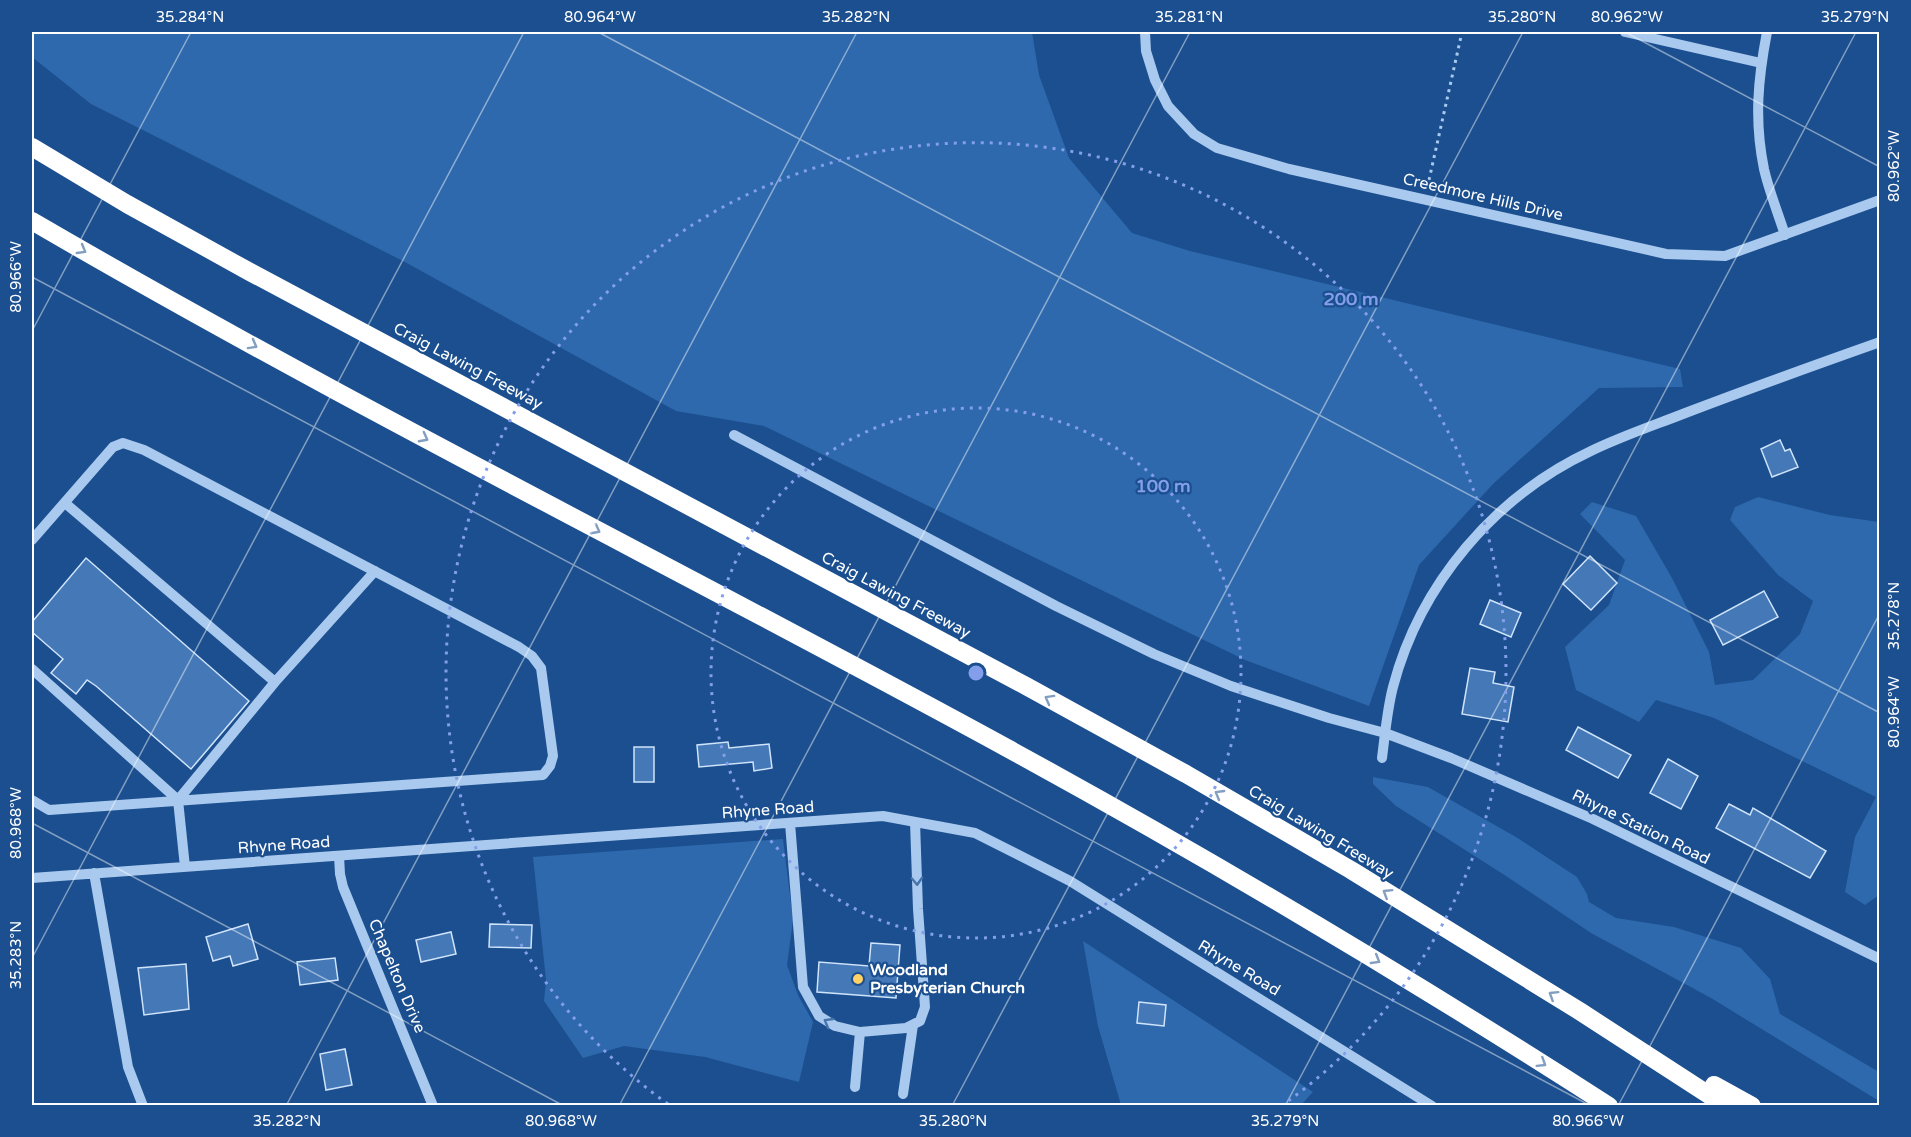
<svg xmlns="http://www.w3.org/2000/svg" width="1911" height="1137" font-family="'Varela Round',sans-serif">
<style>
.green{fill:#2e69ad}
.building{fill:#4478b7;stroke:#cfe3fa;stroke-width:1.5}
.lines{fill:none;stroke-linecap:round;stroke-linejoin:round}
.path{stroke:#a9c9ee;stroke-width:3;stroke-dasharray:3 4.5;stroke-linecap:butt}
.minor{stroke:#a9c9ee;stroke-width:10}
.highway{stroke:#fff;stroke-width:18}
.oneway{stroke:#829ec1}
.oneway2{stroke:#4674ac}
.ticks{fill:none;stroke:#fff;stroke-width:1.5;stroke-opacity:0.45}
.ring{fill:none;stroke:#839eea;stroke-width:3;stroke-dasharray:3 6}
.poi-dot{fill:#ffd166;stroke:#1b4f8f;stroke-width:2}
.labels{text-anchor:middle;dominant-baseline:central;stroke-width:4.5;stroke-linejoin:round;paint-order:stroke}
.street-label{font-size:16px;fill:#fff;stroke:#1b4f8f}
.poi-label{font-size:16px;font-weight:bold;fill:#fff;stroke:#1b4f8f;text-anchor:start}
.centre{fill:#839eea;stroke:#1b4f8f;stroke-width:3}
.ring-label{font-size:18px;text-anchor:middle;font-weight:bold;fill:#839eea;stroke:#1b4f8f;stroke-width:4.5;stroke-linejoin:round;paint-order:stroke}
.neatline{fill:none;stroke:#fff;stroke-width:2}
.ticks-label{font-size:15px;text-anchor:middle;fill:#fff}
</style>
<rect width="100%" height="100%" fill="#1b4f8f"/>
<path class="green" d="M32 32H1032L1039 75 1069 158 1132 233 1190 251 1680 369 1683 387 1599 388 1493 484 1419 565 1369 706 1245 660 764 426 676 411 403 261 91 104 32 57Z
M1758 497 1830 515 1879 522V895L1865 905 1845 892 1855 837 1876 797 1714 718 1656 700 1639 722 1576 690 1565 647 1609 605 1625 560 1580 514 1592 502 1636 516 1672 578 1709 652 1715 685 1753 680 1800 634 1813 601 1778 575 1730 520 1735 507Z
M1373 777 1428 787 1516 837 1577 877 1587 894 1589 902 1616 918 1674 927 1741 948 1770 979 1780 1014 1879 1072V1101L1711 998 1591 933 1506 876 1396 806 1373 784Z
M783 839 793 920 787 965 798 995 813 1022 799 1082 705 1057 624 1046 583 1058 544 1001 546 980 533 857Z
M1083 941 1313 1092 1301 1105H1121L1098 1026Z"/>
<path class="building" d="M1780 440 1785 451 1790 449 1798 467 1772 477 1761 449Z
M1590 556 1617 583 1591 610 1563 584Z
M86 558 249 701 191 769 96 686 87 680 76 694 51 673 63 659 32 632V622Z
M1764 591 1778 617 1723 645 1710 620Z
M1490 600 1521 613 1511 637 1480 624Z
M1470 668 1495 672 1493 683 1514 687 1508 722 1462 714Z
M1578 727 1631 755 1618 778 1566 750Z
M728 742 729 748 769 744 772 768 754 771 753 762 699 767 697 745Z
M634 747H654V782H634Z
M1668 759 1698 776 1681 809 1650 793Z
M1729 804 1750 815 1753 808 1826 851 1810 878 1716 828Z
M248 924 258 959 233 966 230 956 213 961 206 937Z
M490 924 532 925 531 948 489 947Z
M451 932 456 954 421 962 416 940Z
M871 943 900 945 896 998 817 992 819 962 869 966Z
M335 958 338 980 300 985 297 962Z
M186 964 189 1009 144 1015 138 968Z
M1139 1002 1166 1005 1164 1026 1137 1023Z
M345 1049 352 1085 326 1090 320 1054Z"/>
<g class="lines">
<path class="path" d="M1880 121V131
M1429 180 1462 32"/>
<path class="minor" d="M1145 32 1146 51 1155 80 1168 106 1194 134 1217 148 1289 169 1666 254 1725 256 1880 200
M1625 32 1761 63
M1767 32C1758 79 1754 120 1764 169 1769 191 1778 213 1785 235
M734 435 1056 606 1154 654 1231 686 1329 718 1385 733 1451 758 1593 819 1880 959
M65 503 275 682 178 800
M32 540 113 447 123 443 144 450 519 647 532 656 541 668 553 756 550 766 543 775 49 810 32 800
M32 669 178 800 185 867
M275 682 375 571
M1382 758C1385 735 1387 710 1393 687 1420 584 1495 496 1591 451 1622 436 1655 425 1688 412 1751 388 1815 365 1880 342
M790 823 803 987 819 1016 835 1026 860 1032 906 1028 920 1021 925 1007 918 909 915 822
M339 856 340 874 343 887 433 1106
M94 873 128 1067 143 1106
M32 878 883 816 975 833 1070 881 1432 1106
M855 1087 860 1032
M903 1094 913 1025"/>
<path class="highway" d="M32 147 127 204 250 272 1026 686 1186 774 1351 870 1581 1012 1726 1106
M32 221C351 407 683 571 1007 748 1212 860 1413 980 1609 1106
M1714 1085 1752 1106"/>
</g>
<defs><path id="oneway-chevron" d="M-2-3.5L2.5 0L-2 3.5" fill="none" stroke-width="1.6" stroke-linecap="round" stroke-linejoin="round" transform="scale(1.5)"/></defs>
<g class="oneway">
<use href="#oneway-chevron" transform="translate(82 250) rotate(30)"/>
<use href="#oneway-chevron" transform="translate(253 345) rotate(29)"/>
<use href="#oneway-chevron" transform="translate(424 438) rotate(28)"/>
<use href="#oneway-chevron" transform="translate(596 530) rotate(28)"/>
<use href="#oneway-chevron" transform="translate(1049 699) rotate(-151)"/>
<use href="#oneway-chevron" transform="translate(1219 794) rotate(-150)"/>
<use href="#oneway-chevron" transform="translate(1387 893) rotate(-148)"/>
<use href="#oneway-chevron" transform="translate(1376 960) rotate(31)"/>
<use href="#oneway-chevron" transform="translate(1553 995) rotate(-148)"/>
<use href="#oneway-chevron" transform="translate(1542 1063) rotate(32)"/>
</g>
<g class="oneway2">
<use href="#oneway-chevron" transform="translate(917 881) rotate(88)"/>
<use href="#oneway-chevron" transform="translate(828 1022) rotate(-150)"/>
</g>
<path class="ticks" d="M598 32 1880 713M1625 32 1880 167M32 277 1591 1106M32 331 191 32M32 823 564 1106M32 958 524 32M286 1106 857 32M619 1106 1190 32M952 1106 1523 32M1285 1106 1856 32M1618 1106 1880 613"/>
<g class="ring">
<circle cx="976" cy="673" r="265"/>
<path d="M668 1104A530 530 0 1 1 1284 1104"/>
</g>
<circle class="poi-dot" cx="858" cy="979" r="6"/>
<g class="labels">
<g class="street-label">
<text transform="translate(1483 197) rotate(13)">Creedmore Hills Drive</text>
<text transform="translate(468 366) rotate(28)">Craig Lawing Freeway</text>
<text transform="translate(896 595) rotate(28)">Craig Lawing Freeway</text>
<text transform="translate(768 810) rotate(-4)">Rhyne Road</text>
<text transform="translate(1641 827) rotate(26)">Rhyne Station Road</text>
<text transform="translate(1321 832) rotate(31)">Craig Lawing Freeway</text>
<text transform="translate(284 845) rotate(-4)">Rhyne Road</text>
<text transform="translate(1239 968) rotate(31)">Rhyne Road</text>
<text transform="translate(397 976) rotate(67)">Chapelton Drive</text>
</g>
<g class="poi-label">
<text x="870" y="970">Woodland<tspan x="870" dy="18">Presbyterian Church</tspan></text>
</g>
</g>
<circle cx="976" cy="673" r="9" class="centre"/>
<g class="ring-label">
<text x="1351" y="305">200 m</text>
<text x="1163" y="492">100 m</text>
</g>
<rect width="1911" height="1137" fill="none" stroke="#1b4f8f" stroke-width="66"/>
<rect x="33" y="33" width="1845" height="1071" class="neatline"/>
<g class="ticks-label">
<text x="190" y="22">35.284°N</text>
<text x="600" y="22">80.964°W</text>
<text x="856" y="22">35.282°N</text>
<text x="1189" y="22">35.281°N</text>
<text x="1522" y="22">35.280°N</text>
<text x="1627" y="22">80.962°W</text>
<text x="1855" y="22">35.279°N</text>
<text transform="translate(1894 166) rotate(-90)" y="5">80.962°W</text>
<text transform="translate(16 277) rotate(-90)" y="5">80.966°W</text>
<text transform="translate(1894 616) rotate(-90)" y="5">35.278°N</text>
<text transform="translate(1894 712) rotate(-90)" y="5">80.964°W</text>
<text transform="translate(16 823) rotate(-90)" y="5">80.968°W</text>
<text transform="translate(16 955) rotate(-90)" y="5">35.283°N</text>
<text x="287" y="1126">35.282°N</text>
<text x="561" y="1126">80.968°W</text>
<text x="953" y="1126">35.280°N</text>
<text x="1285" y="1126">35.279°N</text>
<text x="1588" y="1126">80.966°W</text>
</g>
</svg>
